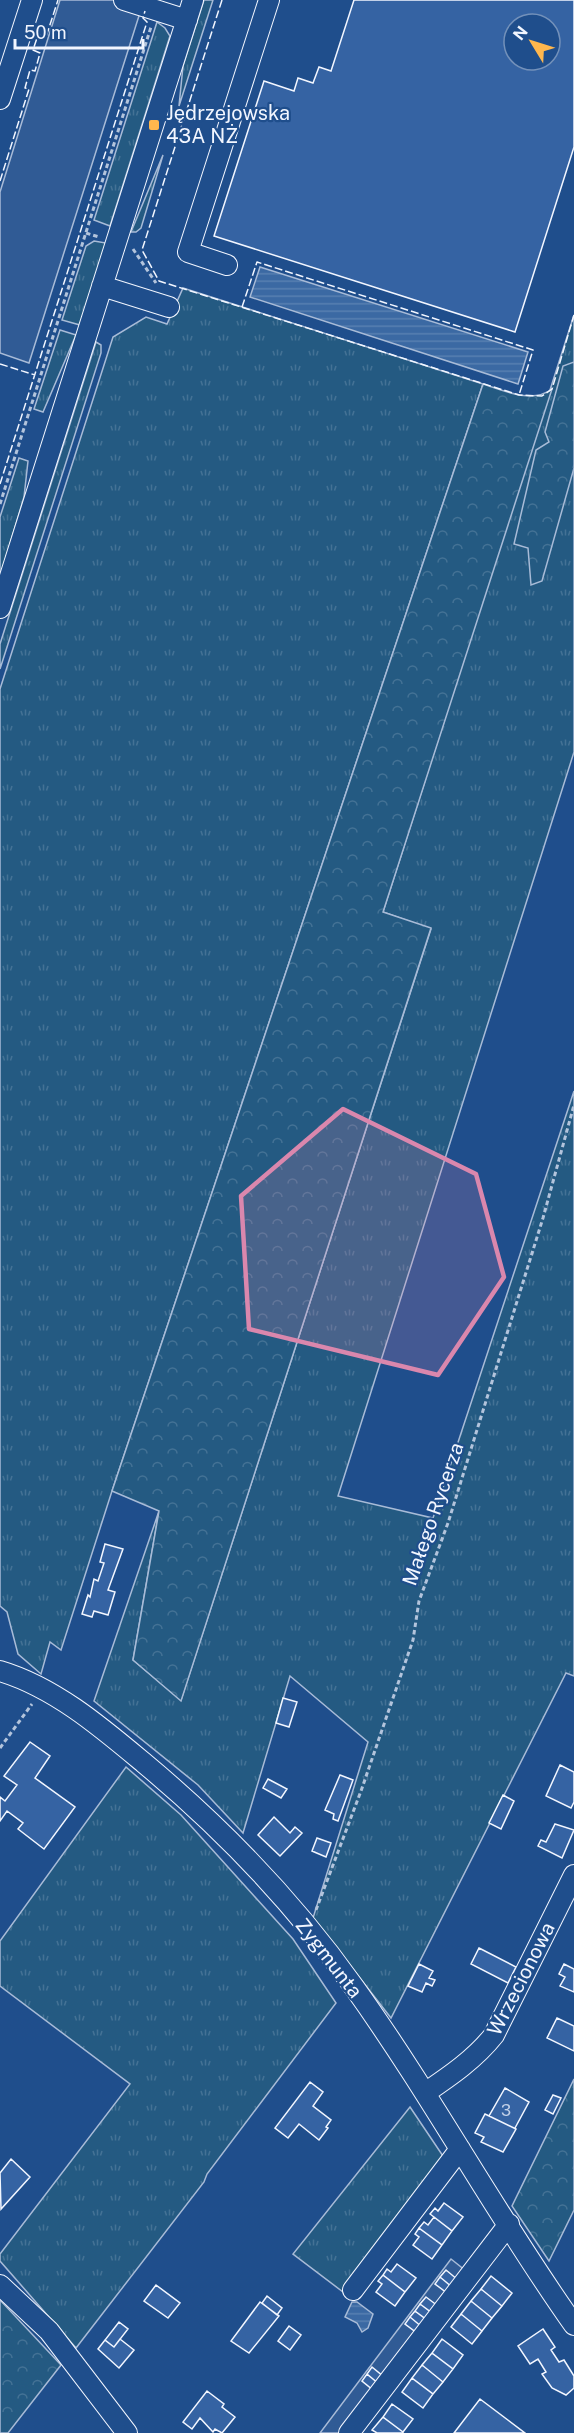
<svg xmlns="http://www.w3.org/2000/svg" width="574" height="2433" font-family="'Public Sans',sans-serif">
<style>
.grass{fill:url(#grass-tufts);stroke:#a8bbd7;stroke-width:1.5}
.forest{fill:url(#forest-crowns);stroke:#a8bbd7;stroke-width:1.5}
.parking{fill:#305b95;stroke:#a8bbd7;stroke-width:1.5}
.water{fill:url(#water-rules);stroke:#a8bbd7;stroke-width:1.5}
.building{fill:#3563a3;stroke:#f2f6ff;stroke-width:1.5;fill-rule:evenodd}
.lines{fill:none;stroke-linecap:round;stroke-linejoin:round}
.minor-casing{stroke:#f2f6ff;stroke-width:22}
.path{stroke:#b3c4dc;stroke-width:3;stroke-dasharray:4.5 3;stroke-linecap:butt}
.minor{stroke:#1f4e8c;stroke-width:20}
.fence{stroke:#f2f6ff;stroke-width:1.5;stroke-dasharray:8 3;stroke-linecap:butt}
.marked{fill:#da87ad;fill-opacity:0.2;stroke:#da87ad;stroke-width:4.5;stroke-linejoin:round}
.poi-dot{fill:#ffb74d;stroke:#1f4e8c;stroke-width:2}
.labels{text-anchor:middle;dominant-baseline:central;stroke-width:4.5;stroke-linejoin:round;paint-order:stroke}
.number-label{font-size:16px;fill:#c3d1e8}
.poi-label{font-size:20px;fill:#f2f6ff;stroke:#1f4e8c;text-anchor:start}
.street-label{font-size:20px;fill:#f2f6ff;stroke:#1f4e8c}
</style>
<defs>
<pattern id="grass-tufts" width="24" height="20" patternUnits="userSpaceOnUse" patternTransform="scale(1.5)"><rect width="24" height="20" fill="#245a82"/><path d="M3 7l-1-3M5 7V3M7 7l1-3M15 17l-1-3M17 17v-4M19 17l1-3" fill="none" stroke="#447295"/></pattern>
<pattern id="forest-crowns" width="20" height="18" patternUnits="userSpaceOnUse" patternTransform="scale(1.5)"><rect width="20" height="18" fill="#245a82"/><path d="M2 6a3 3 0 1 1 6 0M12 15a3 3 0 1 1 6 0" fill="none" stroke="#447295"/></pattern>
<pattern id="water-rules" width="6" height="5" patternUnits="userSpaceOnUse" patternTransform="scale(1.5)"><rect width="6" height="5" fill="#3b69a3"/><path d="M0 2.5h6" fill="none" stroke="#587fb1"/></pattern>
</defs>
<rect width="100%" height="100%" fill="#1f4e8c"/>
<path class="grass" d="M204 0H213L179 106 183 66Z
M157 22 165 28 170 36 110 226 94 220Z
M163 155 141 228 136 232H131Z
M94 241 106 243 80 325 62 320 86 246Z
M183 288 483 384 112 1491 61 1650 50 1642 41 1674 18 1654 7 1612 0 1606V689L113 337 146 317 167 324Z
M574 315V752L338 1496 433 1518 574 1091V1676L566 1673 391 2018 313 1918 368 1742 290 1676 243 1833 198 1785 94 1701 159 1511 133 1660 181 1700 431 929 383 912Z
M60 330 76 335 43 412 34 409Z
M96 342 101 345V353L0 669V644Z
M19 458 28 461 24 497 0 577V517Z
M126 1767 181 1815 293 1939 336 2003 207 2174 204 2182 76 2348 0 2261V2254L130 2084 0 1986V1941Z
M410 2107 445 2159 343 2292 293 2254Z"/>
<path class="forest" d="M574 362V468L542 581 531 585 528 548 514 544 536 450 549 442 545 432 563 366Z
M483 384C505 391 532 404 552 389L383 912 431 928 181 1701 133 1660 159 1511 112 1491Z
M574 2079V2210L549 2261 512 2206Z
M0 2300 61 2365 8 2433H0Z"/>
<path class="parking" d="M60 0H144L29 363 0 353V192Z
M451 2259 476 2279 359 2433H320Z"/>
<path class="water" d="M260 267 528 352 518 384 250 297Z
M352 2302H357L373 2314 368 2328 362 2332 357 2323 345 2317Z"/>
<path class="building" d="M354 0H574V147L515 332 214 236 264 81 294 91 298 78 313 83 319 67 331 71ZM514 24H550V60H514Z
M105 1544 123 1549 108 1590 115 1592 108 1615 94 1611 92 1617 82 1614 88 1595 90 1597 94 1579 98 1581 104 1563 100 1562Z
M283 1698 297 1702 289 1727 276 1723Z
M30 1742 50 1756 35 1778 75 1807 44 1849 18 1829 23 1823 7 1811 0 1821V1797L5 1801 17 1785 4 1776Z
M560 1765 574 1772V1802L571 1808 546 1796Z
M340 1775 353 1780 338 1821 333 1819 334 1814 325 1810Z
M268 1779 287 1789 281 1798 263 1788Z
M503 1795 514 1801 501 1829 489 1823Z
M274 1817 290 1833 295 1827 302 1833 280 1856 258 1835Z
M555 1824 574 1830 562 1858 538 1846 541 1840 546 1842Z
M317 1838 331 1843 326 1857 312 1851Z
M479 1948 516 1967 508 1983 471 1964Z
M419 1964 433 1971 429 1978 435 1980 432 1986 426 1983 422 1992 408 1986Z
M564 1964 574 1969V1992L560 1986 565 1977 559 1974Z
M557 2018 574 2026V2051L547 2038Z
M310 2082 323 2092 313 2106 331 2120 326 2127 328 2128 319 2140 299 2124 288 2138 275 2128Z
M505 2088 529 2102 515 2128 516 2129 489 2116Z
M553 2095 561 2098 553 2114 545 2110Z
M485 2114 516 2129 503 2152 481 2142 484 2137 475 2133Z
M11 2159 30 2177 1 2209 0 2173Z
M444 2203 463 2217 452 2231 430 2214 435 2208 438 2211Z
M434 2217 452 2231 442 2245 419 2228 424 2222 428 2225Z
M419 2228 442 2245 432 2259 413 2245 419 2237 415 2234Z
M397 2264 416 2278 405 2292 383 2275 387 2269 391 2272Z
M446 2270 458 2280 452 2287 440 2277Z
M383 2275 405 2292 395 2306 376 2292 382 2284 378 2281Z
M491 2276 512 2293 502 2306 481 2289Z
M440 2277 452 2287 447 2293 435 2284Z
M156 2285 180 2303 168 2318 144 2301Z
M481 2289 502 2306 492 2318 471 2301Z
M267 2296 282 2308 277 2315 262 2303Z
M426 2297 438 2306 432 2313 420 2304Z
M471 2301 492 2318 482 2331 461 2314Z
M260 2302 279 2316 249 2353 231 2341Z
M420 2304 432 2313 427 2320 415 2311Z
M415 2311 427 2320 422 2327 410 2317Z
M461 2314 482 2331 472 2344 451 2327Z
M410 2317 422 2327 417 2333 405 2324Z
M119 2322 128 2329 114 2347 105 2340Z
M289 2326 301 2335 290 2350 278 2341Z
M543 2329 555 2347 551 2350 559 2362 564 2360 574 2376V2388L566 2395 552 2388 542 2374 546 2372 538 2359 530 2364 518 2346Z
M120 2339 134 2350 119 2368 98 2349 105 2340 114 2347Z
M442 2339 463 2355 453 2369 432 2353Z
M432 2353 453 2369 443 2382 422 2365Z
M422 2365 443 2382 433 2394 412 2378Z
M372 2367 384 2377 379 2384 367 2374Z
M367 2374 379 2384 373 2390 362 2381Z
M412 2378 433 2394 423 2408 402 2392Z
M207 2391 224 2404 222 2407 235 2417 222 2433 215 2429 213 2432 200 2418 192 2429 183 2422Z
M480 2399 525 2433H454Z
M392 2404 413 2419 403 2432 383 2417Z
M383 2417 403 2432V2433H377L372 2430Z"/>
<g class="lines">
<defs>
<path id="minor" d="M124 0 187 20
M0 99 32 0
M227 265 188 252 269 0
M102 286 169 307
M0 608 193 0
M0 1671C54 1687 101 1727 144 1763 222 1828 295 1904 354 1987 432 2096 496 2215 574 2325
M425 2093C450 2076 475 2059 494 2035L574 1875
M0 2285 49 2331 127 2433
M353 2290 460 2149
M349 2433 509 2224"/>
</defs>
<use href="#minor" class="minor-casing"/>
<path class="path" d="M86 233 99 237
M133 249 156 283
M0 504 151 27
M0 1748 32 1704
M316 1910 361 1791 413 1640 419 1601 448 1523 543 1218 574 1105"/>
<use href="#minor" class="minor"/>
<path class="fence" d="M222 0 142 250 159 281 519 395 542 396 552 389 574 315
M0 181 29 89 25 88 30 70 35 71 40 53 33 50 38 35 46 37 58 0
M242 307 257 262 533 350 519 395
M0 364 35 375
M0 484 147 22 143 18 145 11"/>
</g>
<path class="marked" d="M343 1109 476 1174 504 1277 438 1375 249 1329 241 1196Z"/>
<rect class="poi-dot" x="148" y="119" width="12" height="12" rx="3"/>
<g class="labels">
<g class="number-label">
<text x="506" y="2110">3</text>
</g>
<g class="poi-label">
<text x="166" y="113">Jędrzejowska<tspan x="166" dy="23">43A NŻ</tspan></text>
</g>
<g class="street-label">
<text transform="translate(433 1514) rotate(-71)">Małego Rycerza</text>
<text transform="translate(329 1958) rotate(52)">Zygmunta</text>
<text transform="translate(521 1979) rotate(-63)">Wrzecionowa</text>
</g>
</g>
<g transform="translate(532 42) rotate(308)"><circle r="28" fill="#1f4e8c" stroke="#7391ba" stroke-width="1.5"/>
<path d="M0-4.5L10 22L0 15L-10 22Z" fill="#ffb74d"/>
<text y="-9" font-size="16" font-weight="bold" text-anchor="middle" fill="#f2f6ff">N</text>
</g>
<path d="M15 39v9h128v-9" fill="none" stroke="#f2f6ff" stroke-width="3"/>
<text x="24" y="39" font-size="18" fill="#f2f6ff" stroke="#1f4e8c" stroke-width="4.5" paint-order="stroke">50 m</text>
</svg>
